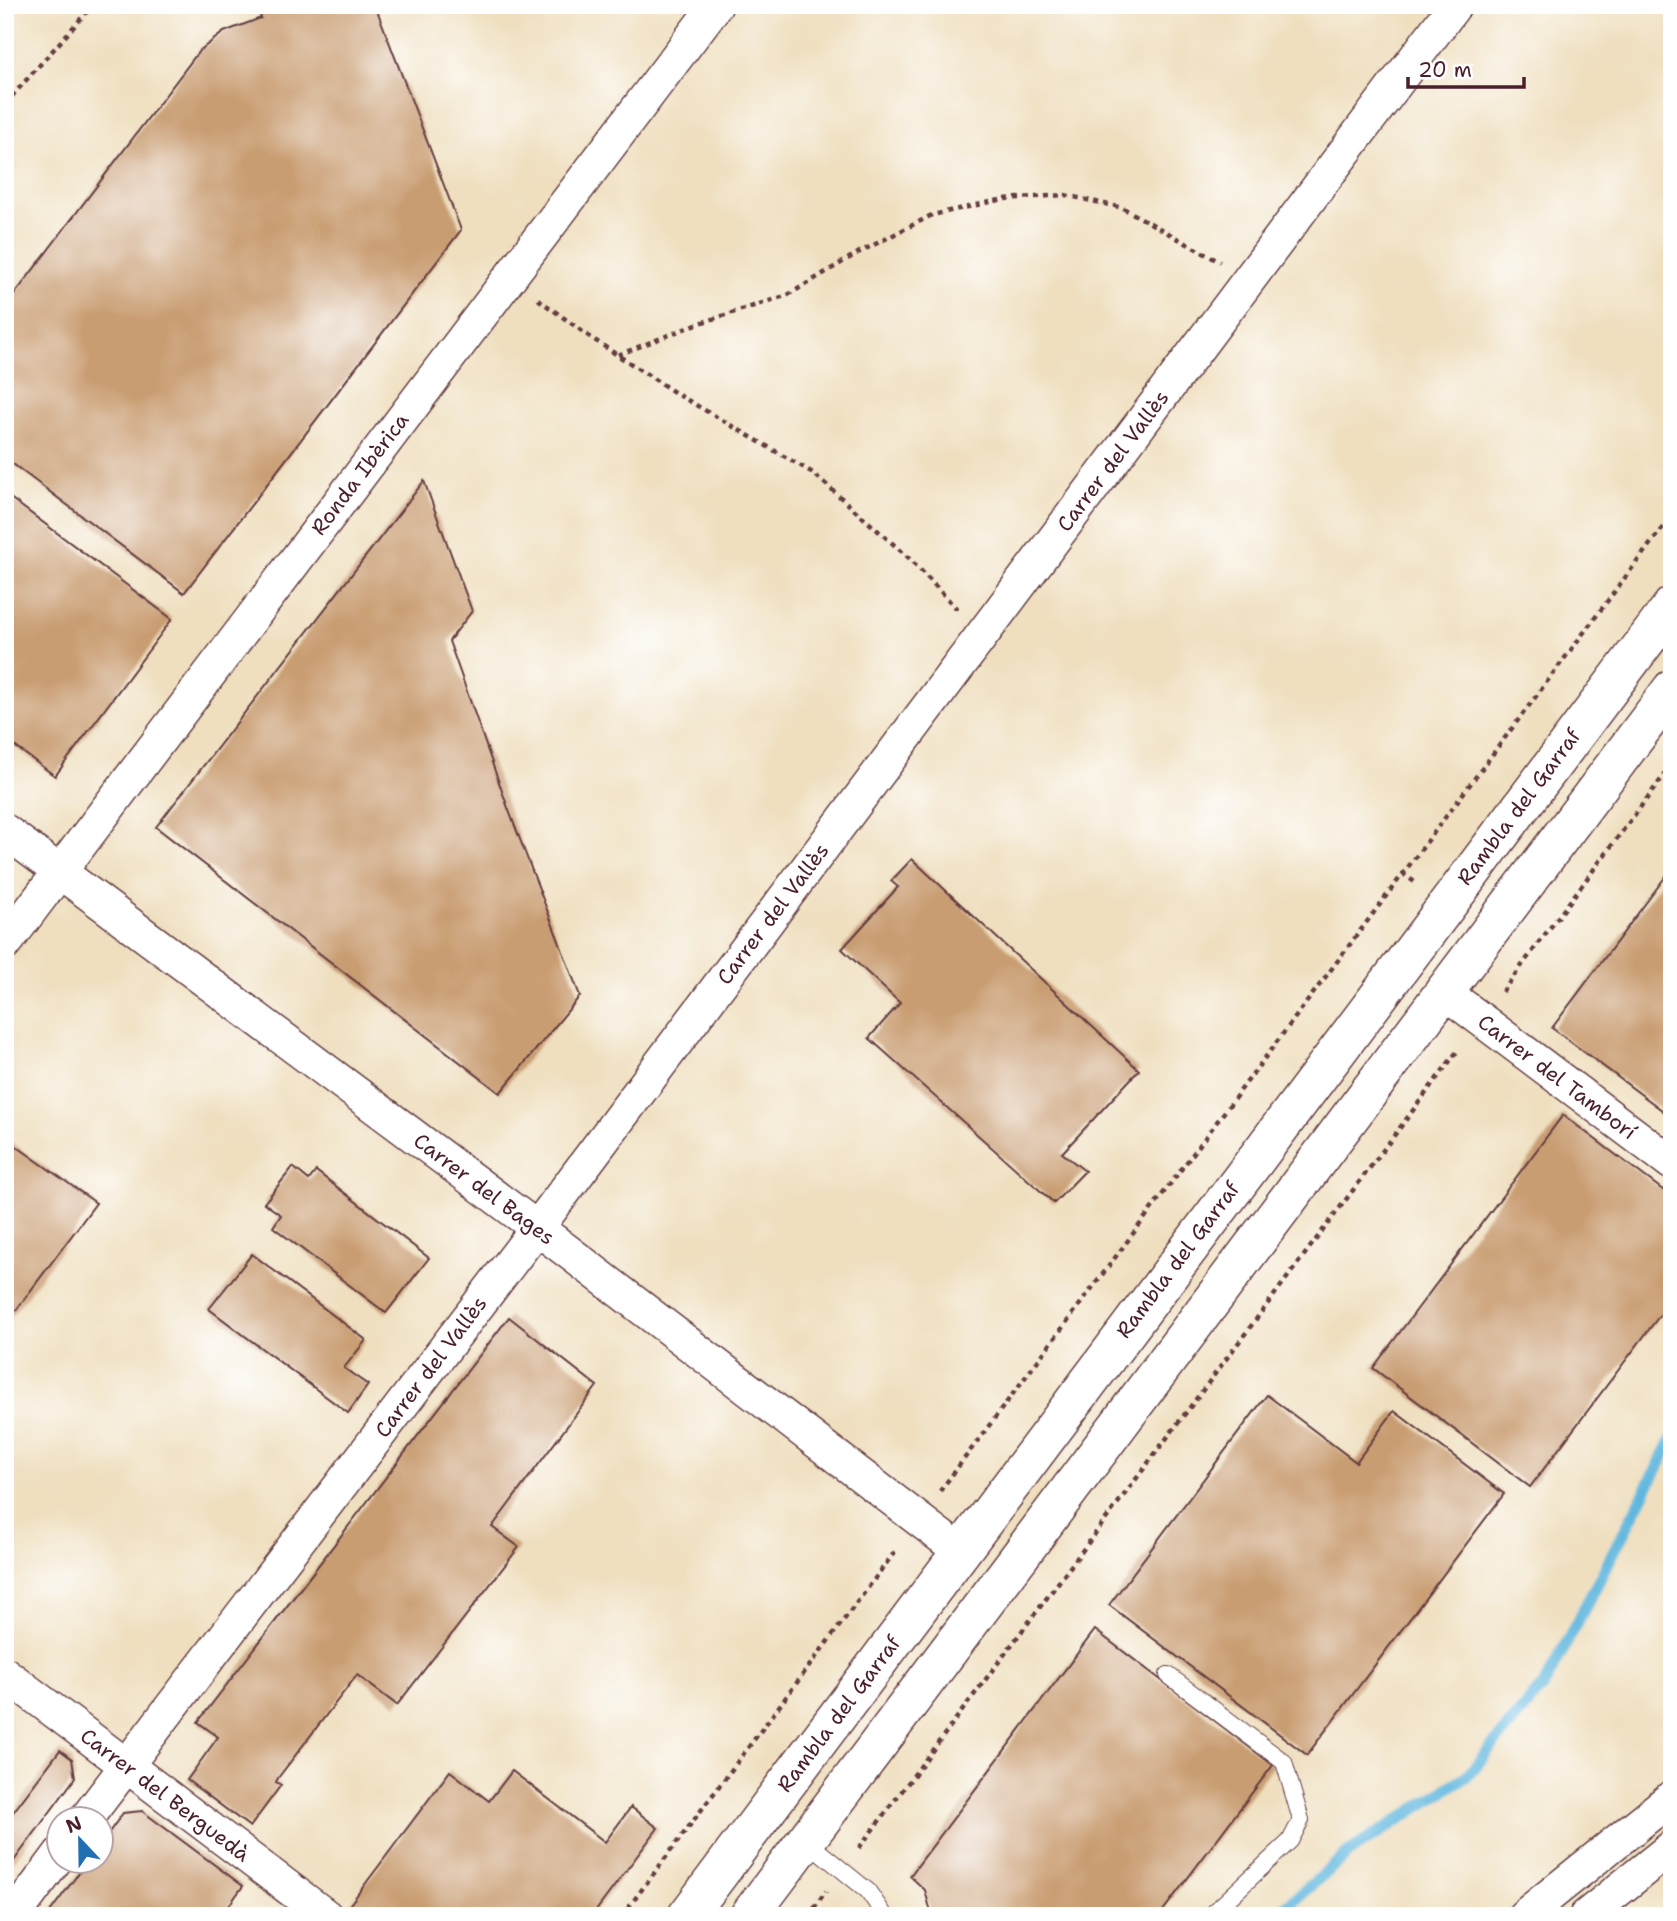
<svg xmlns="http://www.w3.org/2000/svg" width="1677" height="1921" font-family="'Shantell Sans',sans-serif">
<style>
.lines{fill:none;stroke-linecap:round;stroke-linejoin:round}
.stream{stroke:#61b7de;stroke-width:12}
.building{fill:#c99d72}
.lane-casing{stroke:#633c41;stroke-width:18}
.street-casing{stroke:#633c41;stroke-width:36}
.secondary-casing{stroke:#633c41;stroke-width:41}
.path{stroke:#633c41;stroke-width:4.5;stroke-dasharray:5 5;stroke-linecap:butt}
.lane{stroke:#fff;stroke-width:16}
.street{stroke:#fff;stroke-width:33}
.secondary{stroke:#fff;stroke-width:38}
.labels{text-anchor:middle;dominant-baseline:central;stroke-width:5;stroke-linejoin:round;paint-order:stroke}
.street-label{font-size:21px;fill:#4a1f2b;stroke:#fff}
</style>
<rect width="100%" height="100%" fill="#fff"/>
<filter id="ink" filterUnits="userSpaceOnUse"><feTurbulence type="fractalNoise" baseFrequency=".0143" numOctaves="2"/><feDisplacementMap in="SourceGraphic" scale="14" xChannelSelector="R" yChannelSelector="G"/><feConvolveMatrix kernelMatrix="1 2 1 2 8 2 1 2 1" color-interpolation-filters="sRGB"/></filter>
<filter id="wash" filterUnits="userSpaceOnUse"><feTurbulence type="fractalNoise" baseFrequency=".00686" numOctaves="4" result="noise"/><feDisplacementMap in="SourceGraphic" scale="28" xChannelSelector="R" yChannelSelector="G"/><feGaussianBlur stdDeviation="1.57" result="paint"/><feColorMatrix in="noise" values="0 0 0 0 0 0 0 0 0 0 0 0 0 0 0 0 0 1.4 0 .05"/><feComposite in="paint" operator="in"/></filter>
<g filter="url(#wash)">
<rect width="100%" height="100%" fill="#efdfbf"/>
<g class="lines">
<path class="stream" d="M1275 1916 1352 1850 1468 1775 1546 1682 1672 1440"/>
</g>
<g id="blocks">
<path class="building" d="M256 5H375L461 230 184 593 5 458V307L199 51 224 32 261 18Z
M424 481 472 611 449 641 508 808 580 996 500 1093 156 827Z
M5 494 172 619 55 776 5 739Z
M912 859 1139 1070 1062 1153 1085 1171 1054 1203 869 1038 900 1003 842 949 898 887 891 881Z
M1672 868V1115L1670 1116 1552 1028Z
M1563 1115 1672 1197V1299L1530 1487 1373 1368Z
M5 1138 96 1203 5 1325Z
M293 1167 309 1180 316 1171 429 1258 386 1313 273 1227 281 1215 264 1203Z
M252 1254 366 1340 344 1368 368 1385 348 1413 209 1309Z
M509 1317 597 1386 492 1527 519 1547 397 1705 357 1675 278 1778 276 1782 281 1785 250 1827 187 1780 218 1737 198 1722Z
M1267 1395 1356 1462 1394 1411 1504 1494 1307 1755 1109 1605Z
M1095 1630 1273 1765 1159 1916H932L925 1890 910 1876Z
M60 1750 72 1759 75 1778 5 1873V1823Z
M450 1771 489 1801 512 1771 605 1842 631 1807 658 1828 592 1916H359L348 1907Z
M142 1811 243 1886 221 1916H47L87 1862H102V1842L123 1813Z"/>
</g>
</g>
<g filter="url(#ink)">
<use href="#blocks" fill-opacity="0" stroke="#633c41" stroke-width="2"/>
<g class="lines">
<defs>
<path id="lane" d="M1168 1675 1284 1762 1301 1820 1290 1841 1210 1916
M805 1840 868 1891 885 1916"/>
<path id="street" d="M5 831 537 1228 960 1551
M5 944 716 5
M1443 991 1672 1163
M5 1674 326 1916
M85 1820 537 1228 1455 5
M14 1916 60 1854
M1524 1916 1672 1797
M1586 1916 1672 1847"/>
<path id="secondary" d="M687 1916 1672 606
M749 1916 1672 689"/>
</defs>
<use href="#lane" class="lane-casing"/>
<use href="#street" class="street-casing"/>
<use href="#secondary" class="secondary-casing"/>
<path class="path" d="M5 104 93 5
M538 299 590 337 677 394 813 473 909 558 957 609
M618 355 694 325 788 295 856 254 932 215 1004 199 1065 195 1123 208 1220 262
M1402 873 1416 883
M1502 992 1672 765
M940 1491 1672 515
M859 1848 1459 1049
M622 1916 897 1549
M808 1916 826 1891"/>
<use href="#lane" class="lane"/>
<use href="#street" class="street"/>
<use href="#secondary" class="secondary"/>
</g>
</g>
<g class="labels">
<g class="street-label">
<text transform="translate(1113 461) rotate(-53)">Carrer del Vallès</text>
<text transform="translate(360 474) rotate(-53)">Ronda Ibèrica</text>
<text transform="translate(1519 807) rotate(-53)">Rambla del Garraf</text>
<text transform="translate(773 914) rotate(-53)">Carrer del Vallès</text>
<text transform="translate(1557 1077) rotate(37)">Carrer del Tamborí</text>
<text transform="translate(484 1189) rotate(37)">Carrer del Bages</text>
<text transform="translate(1178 1260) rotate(-53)">Rambla del Garraf</text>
<text transform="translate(431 1367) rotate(-53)">Carrer del Vallès</text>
<text transform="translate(839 1714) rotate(-53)">Rambla del Garraf</text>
<text transform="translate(165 1795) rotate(37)">Carrer del Berguedà</text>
</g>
</g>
<rect width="1677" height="1921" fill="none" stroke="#fff" stroke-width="28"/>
<g transform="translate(80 1840) rotate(338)"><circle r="33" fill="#ffffff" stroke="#b7a5aa" stroke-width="2"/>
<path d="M0-5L12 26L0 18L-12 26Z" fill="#1f6fb2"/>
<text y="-10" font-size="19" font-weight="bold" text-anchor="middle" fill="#4a1f2b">N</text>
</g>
<path d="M1408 77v10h116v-10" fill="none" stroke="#4a1f2b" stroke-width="3.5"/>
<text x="1418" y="77" font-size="21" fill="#4a1f2b" stroke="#ffffff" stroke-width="5" paint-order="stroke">20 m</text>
</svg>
